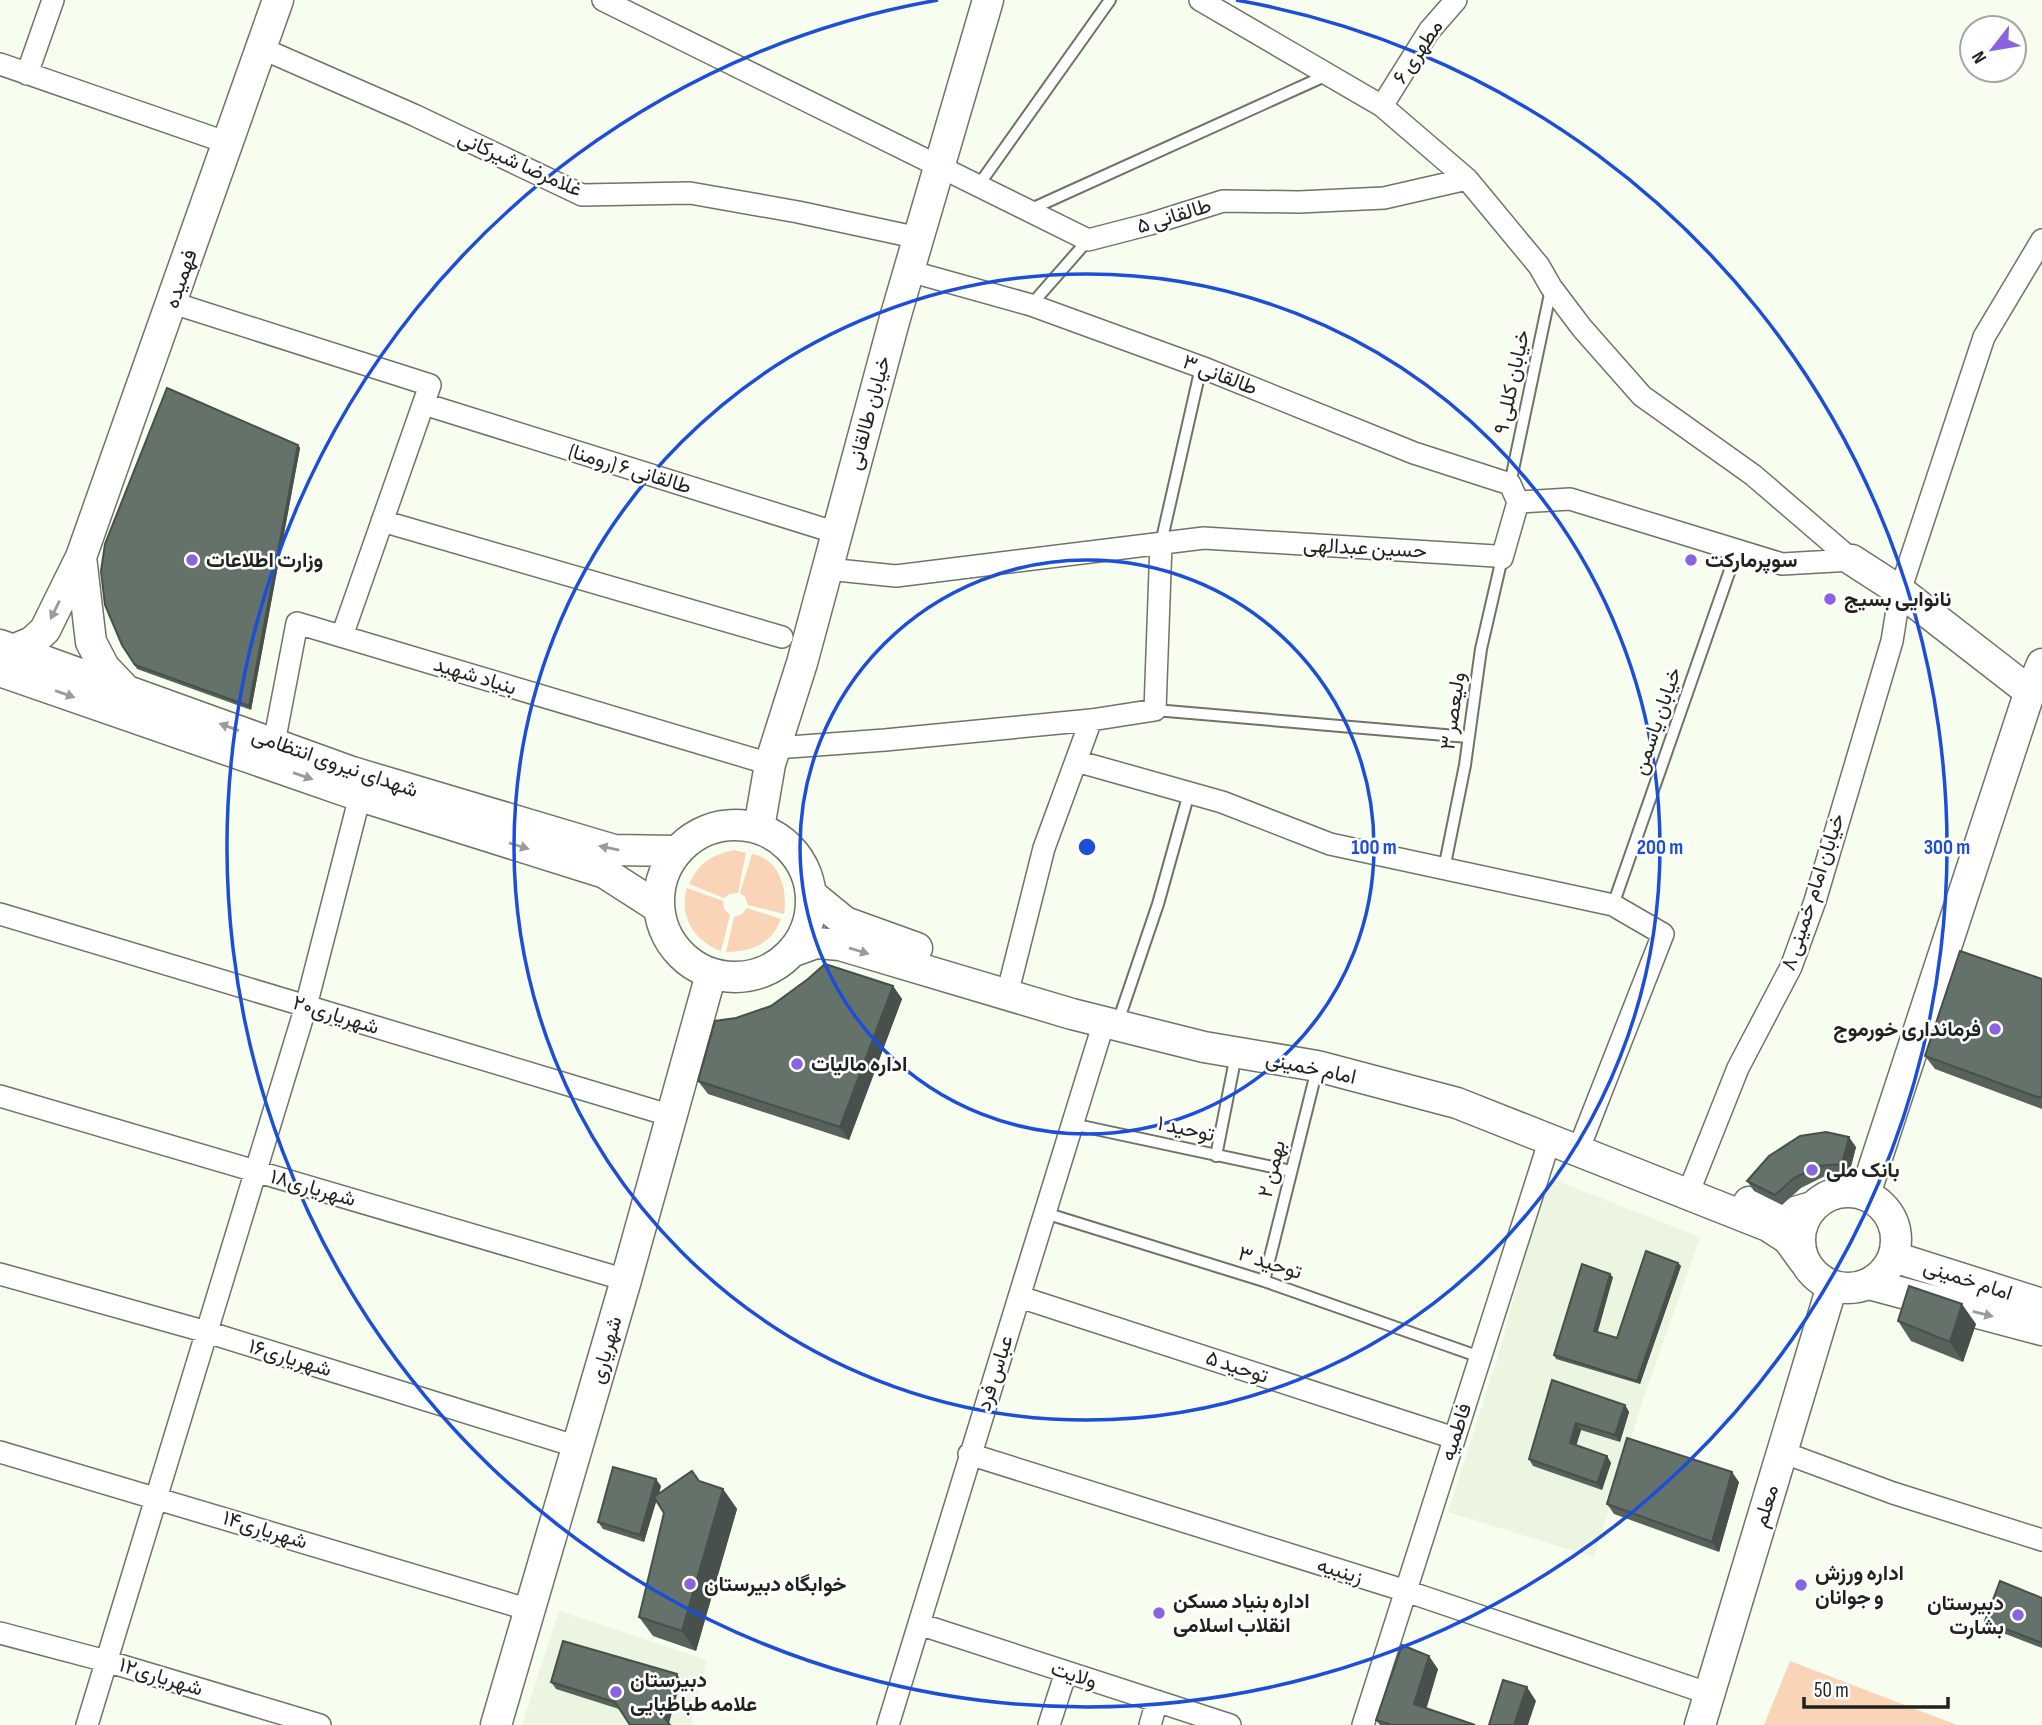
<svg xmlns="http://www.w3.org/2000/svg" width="2042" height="1725" font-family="'Sofia Sans Condensed',Vazirmatn,sans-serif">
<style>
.built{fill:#ebf5df}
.green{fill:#fad4b7}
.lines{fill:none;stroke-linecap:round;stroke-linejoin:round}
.lane-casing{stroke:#6e7467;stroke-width:14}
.street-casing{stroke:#6e7467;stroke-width:24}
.secondary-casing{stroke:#6e7467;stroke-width:33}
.lane{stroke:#fff;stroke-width:10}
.street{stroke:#fff;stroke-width:21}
.secondary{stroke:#fff;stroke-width:30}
.wall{fill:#57625b}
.shaded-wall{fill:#47504a}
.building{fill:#65726a;stroke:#47504a;stroke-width:2}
.oneway{fill:#9a9c99}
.ring{fill:none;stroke:#1d4ed8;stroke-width:3.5}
.poi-dot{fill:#8a64de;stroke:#fff;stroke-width:2.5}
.labels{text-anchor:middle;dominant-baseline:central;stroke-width:5;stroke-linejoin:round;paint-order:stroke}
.street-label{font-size:21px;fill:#1f221d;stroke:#fff}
.poi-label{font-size:21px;font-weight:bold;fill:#1f221d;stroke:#fff;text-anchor:start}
.centre{fill:#1d4ed8;stroke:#fff;stroke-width:3.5}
.ring-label{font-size:21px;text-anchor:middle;font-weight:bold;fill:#1d4ed8;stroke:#fff;stroke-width:5;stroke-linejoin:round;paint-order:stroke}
</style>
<rect width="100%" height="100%" fill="#f7fdef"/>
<path class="built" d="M1547 1177 1700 1237 1642 1403 1594 1557 1448 1512 1498 1356Z
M559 1611 707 1660 691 1725H522Z"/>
<path class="green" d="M734 850 746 853 738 893 729 894 724 898 689 884C699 863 711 855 734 850Z
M752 854C780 858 788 891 784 914L748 905 745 897 740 893Z
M687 888 723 901 724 909 730 915 721 951C695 941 678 917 687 888Z
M747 908 781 919C772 944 751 952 726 952L734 917 742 914Z
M1790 1661 1957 1725H1764Z"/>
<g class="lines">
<defs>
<path id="lane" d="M978 186 1110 0
M1029 210 1327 75
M1031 305 1088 240
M1510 484 1551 289
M1161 543 1201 367
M1155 710 1468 737
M1444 869 1465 765 1481 649 1502 558
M1613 905 1737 550
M1122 1010 1158 904 1189 793
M1072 1124 1291 1171
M1216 1156 1236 1055
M1045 1213 1264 1281 1480 1357
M1264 1281 1317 1069"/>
<path id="street" d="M603 0 1088 240 1150 224 1223 201 1299 202 1384 198 1467 179
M1200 0 1382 106 1467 179 1539 266 1551 287 1582 328 1642 396 1753 475 1852 560
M261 48 414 115 582 195 690 193 798 212 919 238
M0 64 228 143
M27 74 53 0
M1382 106 1429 31 1456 0
M909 271 1031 305 1201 367 1414 453 1510 484 1518 502
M173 303 430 385 342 636
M424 404 837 533
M382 521 782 637
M827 569 896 576 1204 538 1495 556 1502 558 1518 502 1570 499 1782 564 1852 560
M274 743 297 623 770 764
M776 748 885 740 1091 720 1155 710 1161 543
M1076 761 1222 802 1330 844 1613 905 1663 934 1583 1138
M0 914 672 1116
M1011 979 1044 848 1091 720
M0 1096 626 1280
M1693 1181 1738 1068 1791 967 1815 901 1892 641 1900 591 1984 337 2042 240
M0 1274 207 1332 578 1447
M1020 1297 1454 1438
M0 1452 530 1610
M1782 1452 1893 1493 2042 1540
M969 1454 1406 1591 1710 1694
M919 1624 1230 1725
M0 1633 106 1661 320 1725
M87 1725 306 1006 360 796
M888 1725C960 1491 1031 1256 1104 1022
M1049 1725 1066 1672
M1150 1725 1157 1701
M1363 1725 1550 1139"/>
<path id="secondary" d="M81 557 91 642 104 667 123 687
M1852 560 1900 591 2030 692
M0 645 352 772 614 850 677 851
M15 649 32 642 45 630 81 557 278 0
M0 671 360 796 605 873 658 907
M659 901a76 76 0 1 1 152 0a76 76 0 1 1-152 0Z
M759 828 770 764 802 663 895 318 988 0
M812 895 845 922 917 948
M794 951 816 943 840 945 1072 1014 1204 1047 1317 1066 1457 1103 1768 1226 1788 1239 1804 1261
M1800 1240a48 48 0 1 1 96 0a48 48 0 1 1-96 0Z
M1865 1194 2027 700 2042 664
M1749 1202 1788 1214 1812 1207
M1894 1257 2042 1304
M1869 1284 2042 1330
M496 1725 626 1280 711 974
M1700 1725 1832 1286"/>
</defs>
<use href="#lane" class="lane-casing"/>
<use href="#street" class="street-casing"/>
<use href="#secondary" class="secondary-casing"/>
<use href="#lane" class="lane"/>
<use href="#street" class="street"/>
<use href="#secondary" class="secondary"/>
</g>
<path class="wall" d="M298 445 300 448 251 710 137 669 122 645Z
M2042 979V1109L1935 1069 1925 1056Z
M893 986 902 999 849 1140 708 1094 698 1081 736 1018Z
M1856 1147 1849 1174 1825 1176 1801 1188 1782 1205 1754 1191 1747 1181Z
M1678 1263 1681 1266 1640 1384 1556 1359 1554 1355 1613 1277 1597 1332 1617 1338Z
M1898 1321 1976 1324 1963 1362 1911 1341Z
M1552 1380 1625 1405 1629 1412 1620 1442 1581 1430 1576 1445 1607 1456 1611 1463 1602 1490 1533 1466 1529 1459Z
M699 1481 723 1489 737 1509 696 1651 653 1636 639 1617 664 1513 656 1501 644 1542 603 1529 598 1522 661 1486 659 1494Z
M1739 1482 1719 1552 1614 1514 1607 1504Z
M2042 1598V1648L1990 1628 1985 1621Z
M1438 1669 1426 1708 1475 1725H1380L1376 1720Z
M681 1681 619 1709 556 1689 551 1682Z"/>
<path class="shaded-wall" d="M298 445 300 448 251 710 249 706Z
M893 986 902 999 849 1140 840 1127Z
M1849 1137 1856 1147 1849 1174 1842 1164Z
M1678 1263 1681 1266 1640 1384 1637 1381Z
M1610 1274 1613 1277 1597 1335 1594 1331Z
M1962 1304 1976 1324 1963 1362 1950 1342Z
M1625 1405 1629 1412 1620 1442 1615 1435Z
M1576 1423 1581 1430 1575 1450 1570 1443Z
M1607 1456 1611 1463 1602 1490 1597 1483Z
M1732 1472 1739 1482 1719 1552 1712 1542Z
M656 1479 661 1486 644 1542 640 1535Z
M723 1489 737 1509 696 1651 682 1631Z
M1429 1656 1438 1669 1424 1717 1414 1704Z
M677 1674 681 1681 669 1723 664 1717Z
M1527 1687 1536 1701 1528 1725H1514Z"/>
<path class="building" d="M167 388 298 445 249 706 135 665 122 645 105 605 101 571 105 544Z
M1960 951 2042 979V1097H2037L1925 1056Z
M825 964 893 986 840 1127 698 1081 715 1021 736 1018 771 1006 808 979Z
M1826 1132 1849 1137 1842 1164 1818 1166 1794 1178 1775 1195 1747 1181 1769 1156 1800 1136Z
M1646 1251 1678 1263 1637 1381 1554 1355 1582 1264 1610 1274 1594 1331 1617 1338Z
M1909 1286 1962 1304 1950 1342 1898 1321Z
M1552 1380 1625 1405 1615 1435 1576 1423 1570 1443 1607 1456 1597 1483 1529 1459Z
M1627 1438 1732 1472 1712 1542 1607 1504Z
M613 1467 656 1479 640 1535 598 1522Z
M692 1471 699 1481 723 1489 682 1631 639 1617 664 1513 654 1497Z
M2000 1581 2042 1598V1643L1985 1621Z
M563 1641 677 1674 664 1717 670 1725H630L615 1702 551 1682Z
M1402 1645 1429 1656 1414 1704 1475 1725H1392L1376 1720Z
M1503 1680 1527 1687 1514 1725H1489Z"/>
<defs><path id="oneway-solid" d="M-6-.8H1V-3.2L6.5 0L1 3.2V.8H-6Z" transform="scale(1.75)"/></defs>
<g class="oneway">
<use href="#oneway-solid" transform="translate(55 610) rotate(116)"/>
<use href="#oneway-solid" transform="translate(65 694) rotate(19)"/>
<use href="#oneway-solid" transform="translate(229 727) rotate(-160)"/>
<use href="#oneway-solid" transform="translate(303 776) rotate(19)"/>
<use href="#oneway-solid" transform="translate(519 846) rotate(17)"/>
<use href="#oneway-solid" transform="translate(609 848) rotate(-168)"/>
<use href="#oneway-solid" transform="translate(859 951) rotate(17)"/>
<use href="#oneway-solid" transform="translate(1983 1314) rotate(14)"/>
</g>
<g class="ring">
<circle cx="1087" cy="847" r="287"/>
<circle cx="1087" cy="847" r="573"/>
<path d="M1236 0A860 860 0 1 1 938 0"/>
</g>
<g class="poi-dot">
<circle cx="192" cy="560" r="7"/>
<circle cx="1691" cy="560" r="7"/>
<circle cx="1830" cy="599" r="7"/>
<circle cx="1995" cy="1029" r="7"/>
<circle cx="797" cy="1064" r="7"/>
<circle cx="1812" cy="1170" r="7"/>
<circle cx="690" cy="1584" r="7"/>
<circle cx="1801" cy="1585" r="7"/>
<circle cx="1159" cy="1613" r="7"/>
<circle cx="2018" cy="1615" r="7"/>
<circle cx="616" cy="1692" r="7"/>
</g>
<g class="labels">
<g class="street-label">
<text transform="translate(1418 52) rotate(-56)">مطهری ۶</text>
<text transform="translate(520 164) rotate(24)">غلامرضا شیرکانی</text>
<text transform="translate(1174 216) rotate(-17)">طالقانی ۵</text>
<text transform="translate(181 279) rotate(-71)">فهمیده</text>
<text transform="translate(1220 375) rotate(21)">طالقانی ۳</text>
<text transform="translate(1512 382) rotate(-78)">خیابان کللی ۹</text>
<text transform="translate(869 413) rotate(-75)">خیابان طالقانی</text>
<text transform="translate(630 469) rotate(17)">طالقانی ۶ (رومنا)</text>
<text transform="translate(1365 548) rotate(3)">حسین عبدالهی</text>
<text transform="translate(475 676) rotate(17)">بنیاد شهید</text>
<text transform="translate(1453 711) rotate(-82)">ولیعصر ۳</text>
<text transform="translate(1657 721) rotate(-71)">خیابان یاسمن</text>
<text transform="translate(335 763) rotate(19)">شهدای نیروی انتظامی</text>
<text transform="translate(1813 892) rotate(-72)">خیابان امام خمینی ۸</text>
<text transform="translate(336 1015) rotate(17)">شهریاری۲۰</text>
<text transform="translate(1311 1068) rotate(12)">امام خمینی</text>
<text transform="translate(1186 1129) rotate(12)">توحید ۱</text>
<text transform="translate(1272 1169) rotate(-76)">بهمن ۲</text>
<text transform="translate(313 1188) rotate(16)">شهریاری۱۸</text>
<text transform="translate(1270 1263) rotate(18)">توحید ۳</text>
<text transform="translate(1968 1280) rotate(18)">امام خمینی</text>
<text transform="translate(606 1350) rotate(-74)">شهریاری</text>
<text transform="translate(290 1358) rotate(17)">شهریاری۱۶</text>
<text transform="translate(1237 1367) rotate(18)">توحید ۵</text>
<text transform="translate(995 1373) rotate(-72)">عباس فرد</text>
<text transform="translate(1456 1432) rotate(-72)">فاطمیه</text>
<text transform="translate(1766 1506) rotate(-73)">معلم</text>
<text transform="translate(265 1530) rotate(17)">شهریاری۱۴</text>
<text transform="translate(1340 1571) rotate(17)">زینبیه</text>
<text transform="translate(1074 1675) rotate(18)">ولایت</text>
<text transform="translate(161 1677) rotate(17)">شهریاری۱۲</text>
</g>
<g class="poi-label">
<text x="206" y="560">وزارت اطلاعات</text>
<text x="1705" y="560">سوپرمارکت</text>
<text x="1844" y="599">نانوایی بسیج</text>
<text x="1981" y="1029" text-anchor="end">فرمانداری خورموج</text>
<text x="811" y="1064">اداره مالیات</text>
<text x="1826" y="1170">بانک ملی</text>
<text x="1815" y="1573">اداره ورزش<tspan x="1815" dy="24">و جوانان</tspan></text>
<text x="704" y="1584">خوابگاه دبیرستان</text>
<text x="1173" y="1601">اداره بنیاد مسکن<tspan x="1173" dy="24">انقلاب اسلامی</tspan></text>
<text x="2004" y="1603" text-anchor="end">دبیرستان<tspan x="2004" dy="24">بشارت</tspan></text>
<text x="630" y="1680">دبیرستان<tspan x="630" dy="24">علامه طباطبایی</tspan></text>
</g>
</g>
<circle cx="1087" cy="847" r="10" class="centre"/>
<g class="ring-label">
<text x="1374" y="854">100 m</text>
<text x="1660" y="854">200 m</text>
<text x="1947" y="854">300 m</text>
</g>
<g transform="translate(1993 49) rotate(239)"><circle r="33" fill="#ffffff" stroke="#a5a7a5" stroke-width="2"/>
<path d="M0-5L12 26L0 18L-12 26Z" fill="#8a64de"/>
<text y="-10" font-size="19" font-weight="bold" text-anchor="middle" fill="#1f221d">N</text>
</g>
<path d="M1804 1697v10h144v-10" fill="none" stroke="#1f221d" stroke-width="3.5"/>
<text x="1814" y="1697" font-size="21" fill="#1f221d" stroke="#ffffff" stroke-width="5" paint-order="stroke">50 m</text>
</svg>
